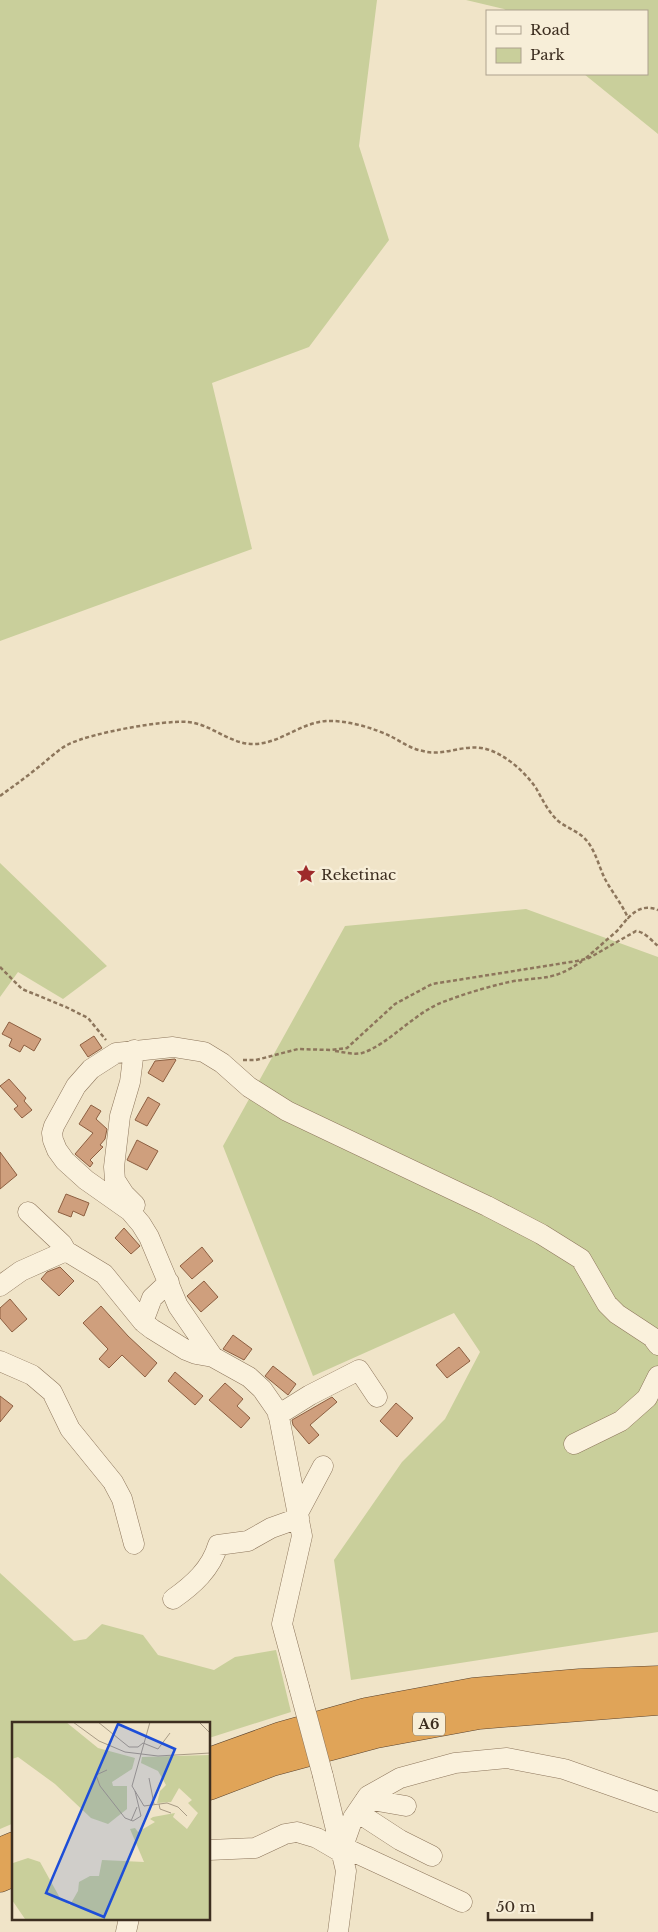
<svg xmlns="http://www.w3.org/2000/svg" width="658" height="1932" font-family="'Libre Baskerville',serif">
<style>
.green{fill:#c9cf9b}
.building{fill:#cf9f7d;stroke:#8d5f41}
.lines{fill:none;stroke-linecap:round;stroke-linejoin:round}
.minor-casing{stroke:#8d765c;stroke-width:21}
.highway-casing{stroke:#5b4430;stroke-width:29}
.path{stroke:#8d765c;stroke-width:2.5;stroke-dasharray:4 2.5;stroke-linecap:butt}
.minor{stroke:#faf1dc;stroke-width:20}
.highway{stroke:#e0a458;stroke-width:28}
.minor-bridge-casing{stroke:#8d765c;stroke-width:21;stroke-linecap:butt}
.minor-bridge{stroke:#faf1dc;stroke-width:20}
.labels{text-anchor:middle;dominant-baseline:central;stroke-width:5;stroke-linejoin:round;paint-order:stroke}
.shield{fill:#f7eed8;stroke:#756857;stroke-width:1}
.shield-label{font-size:14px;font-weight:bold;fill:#3d2e20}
.poi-label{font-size:15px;fill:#3d2e20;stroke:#f7eed8;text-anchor:start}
.inset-road{fill:none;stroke:#a89b85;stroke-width:1}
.view{fill:#1d4ed8;fill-opacity:0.15;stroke:#1d4ed8;stroke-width:2.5}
.inset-edge{fill:none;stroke:#3d2e20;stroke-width:2.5}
</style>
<rect width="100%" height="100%" fill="#f0e4c8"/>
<path class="green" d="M0 0H377L359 146 389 240 309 347 212 383 252 549 0 641Z
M466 0H658V134L584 74H647V11H507L504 9Z
M0 863 107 966 63 999 18 972 0 997Z
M526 909 658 957V1632L351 1680 334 1560 402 1462 445 1419 480 1352 454 1313 313 1376 223 1146 345 926Z
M0 1573 74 1641 86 1639 102 1624 143 1635 158 1655 214 1670 235 1657 276 1650 291 1712 209 1738V1723H14V1823L0 1829Z"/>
<path class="building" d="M9 1022 41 1039 34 1051 24 1045 20 1052 9 1046 12 1039 2 1034Z
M94 1036 102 1048 88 1057 80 1045Z
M175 1059 176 1060 163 1082 148 1073 155 1061Z
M9 1079 26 1098 24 1101 32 1110 22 1118 14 1109 18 1106 0 1086Z
M148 1097 160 1104 147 1126 135 1120Z
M91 1105 101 1111 96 1119 107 1129 105 1139 100 1145 103 1147 90 1160 93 1163 90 1167 75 1154 93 1133 79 1124Z
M137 1140 158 1151 147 1170 127 1160Z
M0 1152 17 1175 0 1189Z
M66 1194 89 1203 84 1216 73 1211 71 1217 58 1212Z
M124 1228 140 1246 131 1254 115 1238Z
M202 1247 213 1261 192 1279 180 1266Z
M60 1267 74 1281 59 1296 41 1279 47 1272Z
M204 1281 218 1297 201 1312 187 1296Z
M10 1299 27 1319 12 1332 0 1318V1308Z
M101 1306 128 1336 157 1363 145 1377 122 1355 109 1368 99 1359 108 1349 83 1323Z
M233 1335 252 1349 244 1360 223 1349Z
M459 1347 470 1361 447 1378 436 1365Z
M273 1366 296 1384 288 1395 265 1376Z
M175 1372 203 1396 195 1405 168 1381Z
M225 1383 243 1399 237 1406 250 1418 241 1428 209 1400Z
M0 1396 13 1406 0 1422Z
M332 1397 337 1402 310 1425 319 1435 309 1444 293 1425 292 1420Z
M396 1403 413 1418 397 1437 380 1421Z"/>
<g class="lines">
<defs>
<path id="minor" d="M134 1050 130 1082 120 1116 114 1167 115 1180 124 1194 135 1205
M28 1212 62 1244 66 1251
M0 1286 21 1271 66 1251 104 1274 143 1322 152 1329 186 1350 196 1354 213 1357 249 1377 262 1389 278 1412 302 1536 282 1624 299 1687
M143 1322 152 1298 169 1282
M213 1357 178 1306 149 1237 141 1224 130 1211 86 1180 65 1161 57 1150 53 1140 52 1133 54 1126 76 1086 91 1069 116 1053 173 1047 204 1052 222 1063 249 1087 287 1111 487 1206 541 1234 581 1259 607 1304 617 1314 652 1337 658 1345
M0 1361 32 1375 52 1392 70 1429 113 1482 122 1499 134 1544
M278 1415 310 1395 359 1370 377 1397
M574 1444 621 1421 647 1398 658 1376
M298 1513 323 1466
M173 1599C193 1585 211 1569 218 1545L248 1541 271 1528 299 1518
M323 1776 346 1871 338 1932
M366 1799 406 1806
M357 1812 400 1840 432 1856
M343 1847 462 1902
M209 1850 255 1848 285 1834 297 1832 317 1838 341 1852 353 1818 368 1796 400 1778 455 1763 507 1758 564 1769 658 1802
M126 1932 129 1918"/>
<path id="highway" d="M209 1762 281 1736 366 1712 473 1692 580 1683 658 1680
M209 1786 272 1762 376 1734 479 1715 658 1701
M0 1852 14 1846
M0 1878 14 1872"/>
</defs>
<use href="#minor" class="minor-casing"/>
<use href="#highway" class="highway-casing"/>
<path class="path" d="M0 796C12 787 24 779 36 769 47 761 57 750 69 744 92 733 162 720 188 722 212 724 230 745 255 744 281 743 300 723 326 721 347 720 374 728 392 737 402 742 411 749 423 751 443 757 465 743 486 749 505 754 525 772 536 788 542 799 548 811 557 820 566 828 579 831 587 841 596 852 599 867 605 879 612 892 622 904 628 918 637 909 645 905 658 910
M586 958 617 931 627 919
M0 967 22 989 66 1007 88 1018 106 1040
M335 1051C344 1052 353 1055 362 1053 388 1045 414 1013 443 1002 464 994 487 987 509 982 541 976 553 982 582 961
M243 1060H256L298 1049 331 1050 347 1048 395 1004 432 984 577 961 589 958 636 931C645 932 652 941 658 946"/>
<use href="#minor" class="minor"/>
<use href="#highway" class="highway"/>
<defs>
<path id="minor-bridge" d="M299 1687 323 1776"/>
</defs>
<use href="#minor-bridge" class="minor-bridge-casing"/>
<use href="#minor-bridge" class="minor-bridge"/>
</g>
<defs>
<symbol id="sight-bare" viewBox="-9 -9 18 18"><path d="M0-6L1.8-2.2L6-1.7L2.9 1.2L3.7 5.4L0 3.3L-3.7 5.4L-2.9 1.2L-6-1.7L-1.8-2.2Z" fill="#9e2a2b" stroke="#f7eed8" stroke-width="2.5" paint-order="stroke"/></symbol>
</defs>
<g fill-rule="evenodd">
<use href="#sight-bare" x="292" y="860" width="28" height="28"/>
</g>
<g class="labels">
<rect class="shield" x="413" y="1712.5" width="32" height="23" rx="4"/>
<g class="shield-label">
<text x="429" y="1724">A6</text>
</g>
<g class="poi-label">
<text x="321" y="874">Reketinac</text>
</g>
</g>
<g transform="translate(12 1722)">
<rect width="198" height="198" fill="#f0e4c8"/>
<path d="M0 0H54L86 26 123 36 120 47 100 60 101 64H115V87L96 102 79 96 43 62 6 35 0 37ZM197 33V197H13L0 178 1 141 16 136 28 140 48 176 58 183 66 169 67 160 78 154H87L90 138 132 140 118 107 123 106 126 110 143 100 138 97 141 95 163 91 161 95 175 107 186 91 176 81 180 78 167 66 159 80 145 81 148 69 154 63 146 49 129 41 130 35Z" fill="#c9cf9b"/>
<path class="inset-road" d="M61 0 87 19 113 30 146 34 198 31M86 0 117 25H126L131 21 146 27 158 11M138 0 120 64 132 84 155 81 166 85 175 94M187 0 198 11M95 48 84 53 88 64 113 96 121 99 129 94 123 69M137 56 142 82M147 82 148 87 159 91M119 99 125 85"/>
<path class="view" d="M106 2 163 27 92 195 34 171Z"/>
<rect width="198" height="198" class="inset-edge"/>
</g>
<rect x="486" y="10" width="162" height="65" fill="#f7eed8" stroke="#ada18e"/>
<rect x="496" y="26" width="25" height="8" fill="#faf1dc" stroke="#ada18e"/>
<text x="530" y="35" font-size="15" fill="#3d2e20">Road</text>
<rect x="496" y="48" width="25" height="15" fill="#c9cf9b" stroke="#ada18e"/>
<text x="530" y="60" font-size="15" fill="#3d2e20">Park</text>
<path d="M488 1912v8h104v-8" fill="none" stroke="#3d2e20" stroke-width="2.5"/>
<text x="496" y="1912" font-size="15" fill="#3d2e20" stroke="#f7eed8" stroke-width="4" paint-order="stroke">50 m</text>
</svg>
